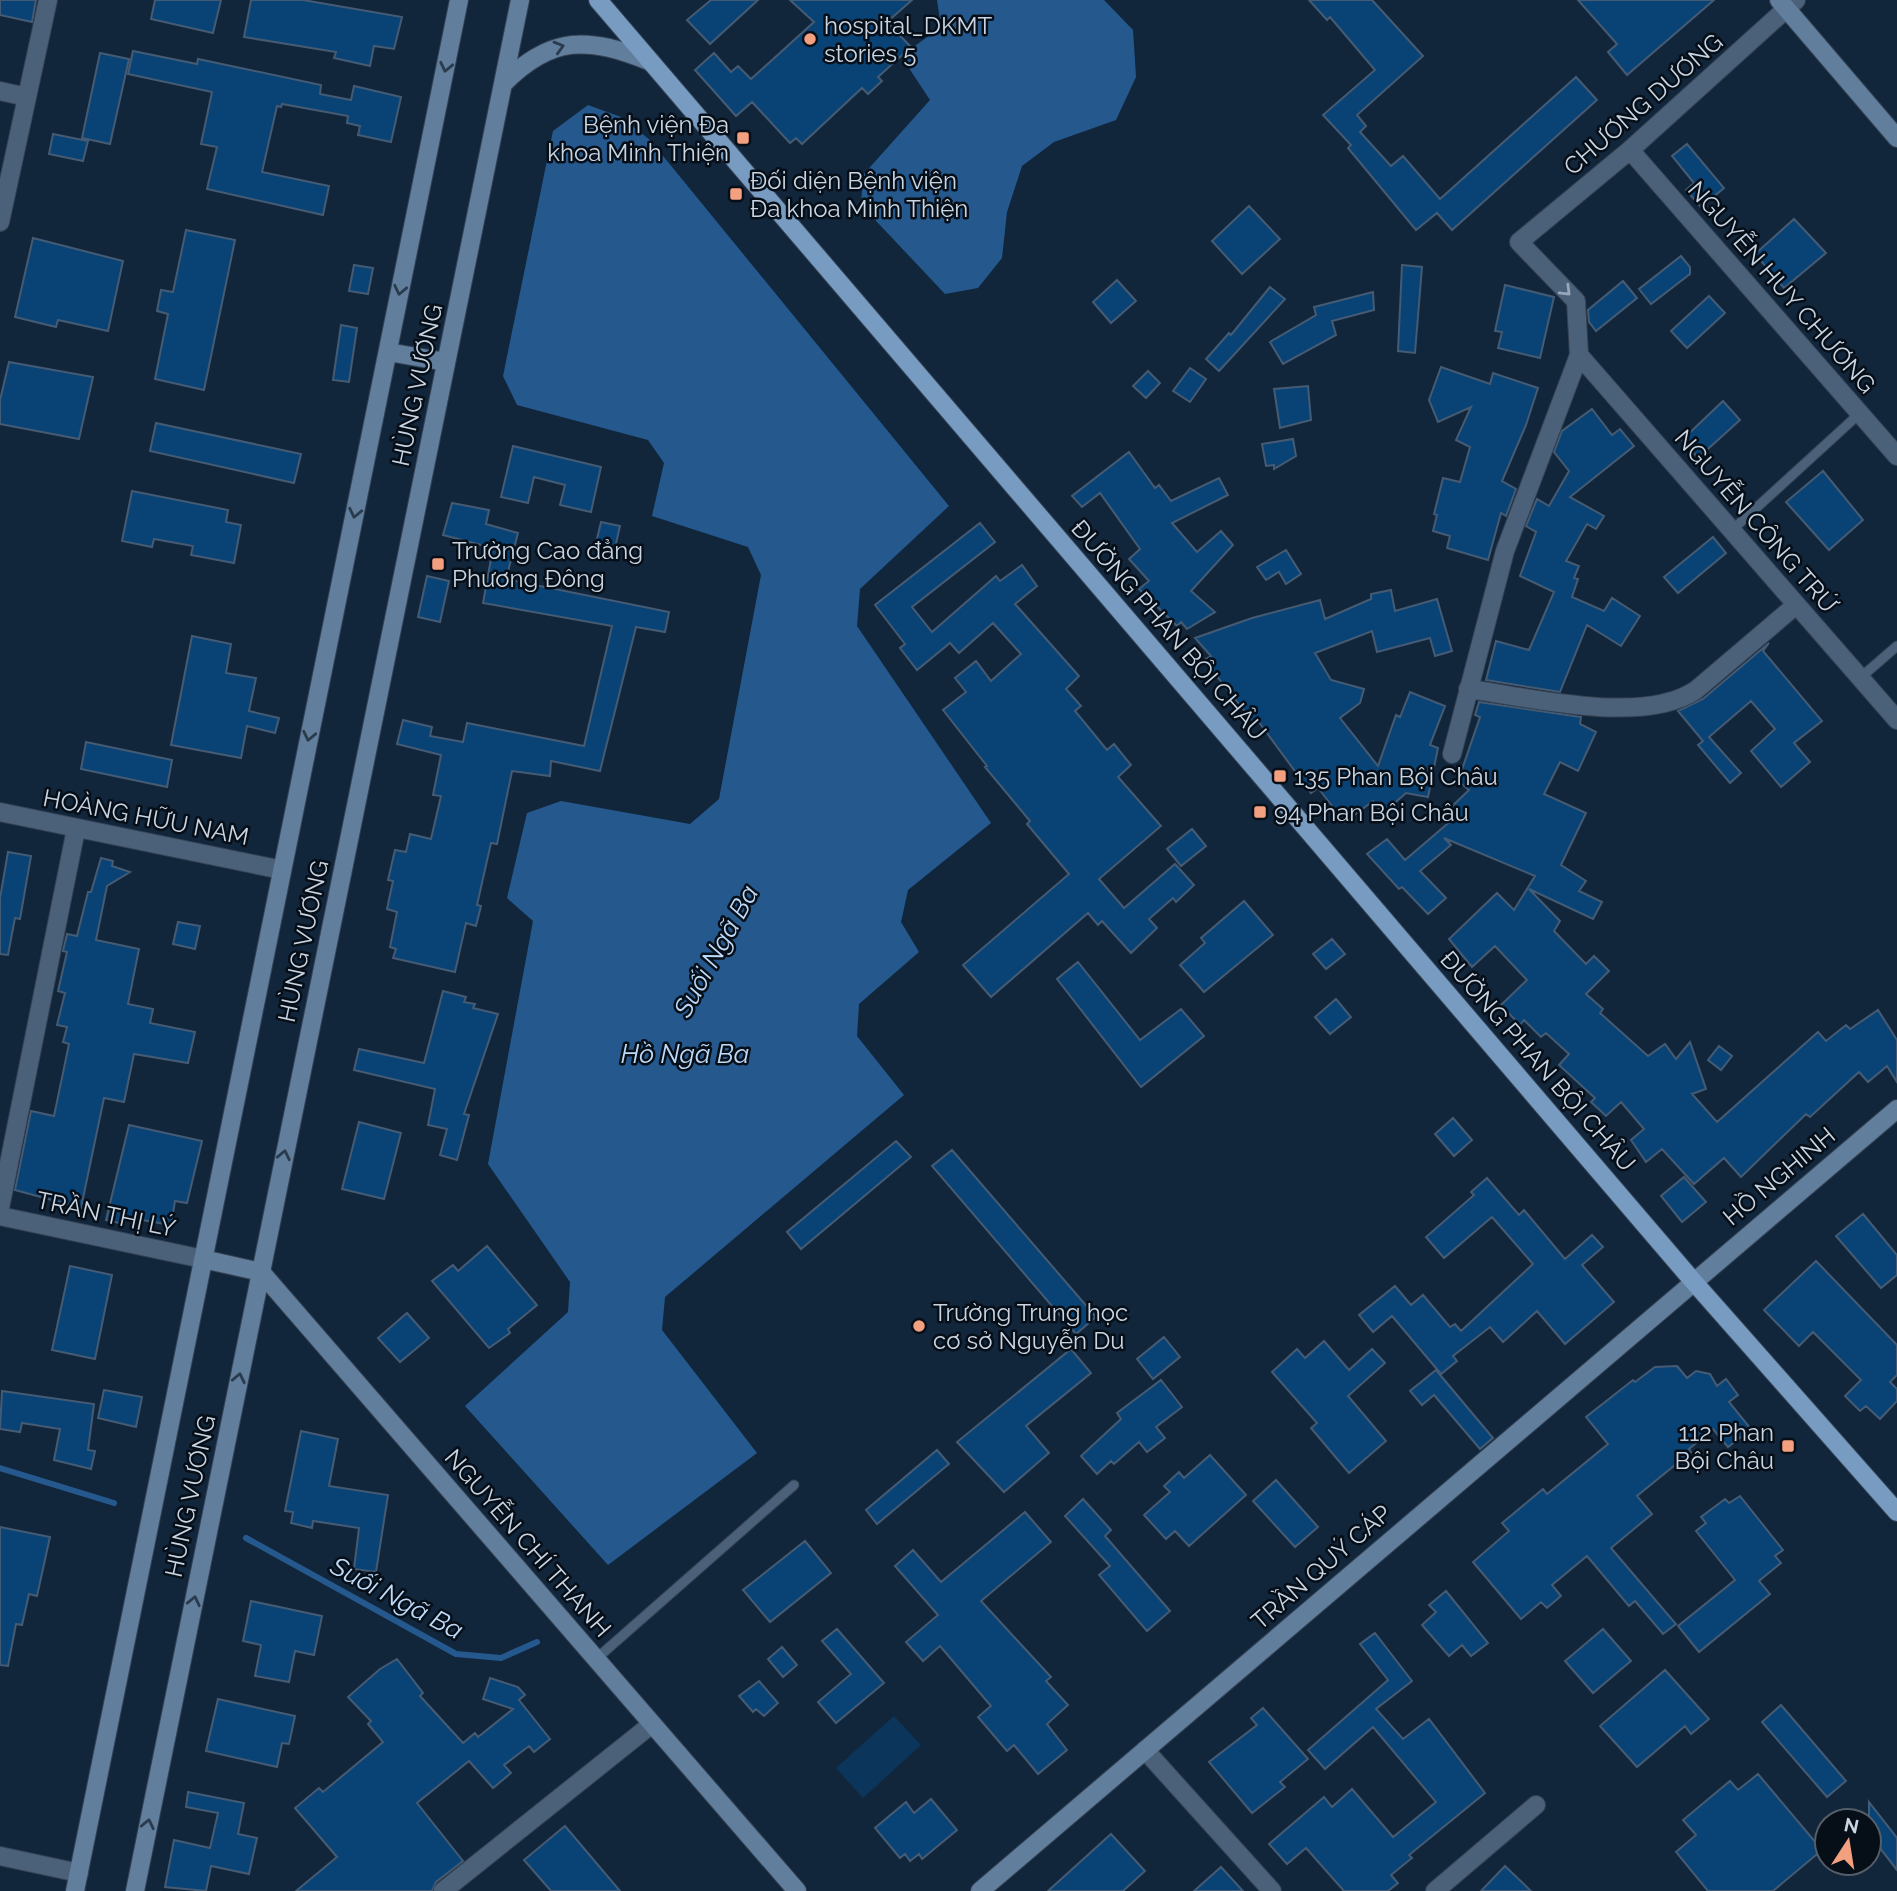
<svg xmlns="http://www.w3.org/2000/svg" width="1897" height="1891" font-family="Raleway,sans-serif">
<style>
.green{fill:#0b355b}
.water{fill:#25598e}
.lines{fill:none;stroke-linecap:round;stroke-linejoin:round}
.stream{stroke:#25598e;stroke-width:6}
.building{fill:#094375;stroke:#455b73;stroke-width:2}
.lane-casing{stroke:#344253;stroke-width:11}
.street-casing{stroke:#344253;stroke-width:20}
.secondary-casing{stroke:#344253;stroke-width:20}
.primary-casing{stroke:#344253;stroke-width:20}
.lane{stroke:#4b6179;stroke-width:9}
.street{stroke:#4b6179;stroke-width:18}
.secondary{stroke:#617e9d;stroke-width:18}
.primary{stroke:#779bc1;stroke-width:18}
.oneway{stroke:#2a3b4d}
.oneway2{stroke:#97a7b9}
.poi-dot{fill:#f3a081;stroke:#060e18;stroke-width:2.5}
.labels{text-anchor:middle;dominant-baseline:central;stroke-width:5;stroke-linejoin:round;paint-order:stroke}
.poi-label{font-size:24px;fill:#c9d5e3;stroke:#060e18;text-anchor:start}
.street-label{font-size:24px;fill:#c9d5e3;stroke:#060e18}
.water-label{font-size:26px;font-style:italic;fill:#bddaf9;stroke:#060e18}
</style>
<rect width="100%" height="100%" fill="#12263b"/>
<path class="green" d="M894 1716 921 1745 863 1798 836 1768Z"/>
<path class="water" d="M937 0H1104L1133 30 1136 77 1116 120 1054 142 1022 166 1007 212 1002 258 978 288 945 294 861 205 863 175 930 100 901 56 941 27Z
M588 105 621 117 650 140 949 506 860 589 857 626 991 823 908 890 901 922 919 952 859 1004 857 1036 904 1095 665 1297 662 1330 757 1453 608 1565 465 1406 568 1312 570 1282 488 1164 533 921 507 898 527 813 561 801 690 824 719 799 761 575 748 547 652 516 664 463 648 440 517 405 503 376 553 131Z"/>
<g class="lines">
<path class="stream" d="M0 1468 114 1503
M246 1538 456 1654 501 1658 537 1642"/>
</g>
<path class="building" d="M0 0H36L32 22 0 15Z
M155 0H221L213 33 151 19Z
M251 0H303L402 17 394 49 374 46 370 66 334 58 336 52 244 37Z
M711 0H758L710 44 687 20Z
M790 0H912L887 22 911 47 878 77 882 81 868 94 862 88 802 144 796 138 790 143 752 102 736 116 695 70 714 53 731 72 738 66 751 79 814 22Z
M1309 0H1372L1423 56 1357 115 1366 126 1360 132 1391 166 1403 156 1440 199 1576 77 1597 100 1452 230 1437 213 1416 230 1348 148 1351 145 1323 115 1375 70 1330 17 1327 20Z
M1578 0H1714L1627 75 1608 52 1617 44Z
M133 51 197 64 198 59 321 85 320 94 351 100 354 86 401 97 391 142 358 135 360 126 347 123 348 116 282 104 281 107 277 106 262 172 329 186 323 215 207 189 217 147 201 144 212 92 128 74Z
M100 53 129 59 110 144 82 138Z
M53 134 88 141 83 161 49 154Z
M1687 144 1724 188 1701 207 1686 190 1694 183 1672 156Z
M1249 206 1280 239 1242 274 1212 241Z
M1794 219 1826 253 1784 288 1755 254Z
M186 230 235 240 204 390 155 379 168 314 157 311 161 290 173 292Z
M33 238 123 261 108 331 58 320 56 327 15 317Z
M1681 256 1690 267V274L1651 304 1639 289Z
M354 265 373 268 368 294 349 291Z
M1402 265 1422 267 1415 353 1398 351Z
M1117 280 1136 301 1111 323 1093 302Z
M1623 281 1637 298 1596 331 1589 322 1588 310Z
M1505 285 1554 297 1540 358 1498 348 1502 332 1495 331Z
M1270 287 1285 299 1219 371 1206 359 1229 333 1231 335Z
M1373 292 1374 310 1332 321 1336 335 1283 364 1270 342 1316 315 1314 307Z
M1709 296 1725 313 1687 348 1671 331Z
M341 325 357 328 349 382 333 380Z
M9 362 93 377 79 439 0 424V400Z
M1441 367 1490 384 1493 373 1538 388 1526 425 1502 481 1516 489 1506 516 1501 513 1488 560 1447 548 1450 536 1433 531 1437 515 1434 514 1443 478 1460 482 1470 447 1456 440 1471 407 1438 422 1429 400Z
M1190 368 1206 379 1190 402 1173 391Z
M1148 371 1160 383 1146 398 1133 386Z
M1308 386 1311 420 1280 428 1274 389Z
M1723 401 1740 420 1698 458 1682 440Z
M1592 409 1612 435 1620 429 1634 446 1570 497 1604 516 1596 529 1587 524 1566 561 1579 566 1574 578 1578 579 1572 597 1604 611 1612 598 1640 616 1621 646 1587 625 1560 692 1486 680 1496 641 1529 650 1554 592 1520 576 1536 532 1526 526 1537 499 1549 506 1569 471 1554 452 1562 431Z
M156 423 301 454 294 483 150 451Z
M1293 439 1296 456 1274 469V465L1266 466 1262 444Z
M513 446 601 467 591 512 560 505 565 485 534 477 528 503 501 497Z
M1129 452 1155 488 1159 485 1171 501 1219 478 1228 495 1172 523 1197 552 1221 531 1233 545 1191 591 1215 612 1187 629 1181 622 1177 626 1139 589 1149 581 1129 559 1140 549 1100 493 1082 507 1072 496Z
M1823 471 1863 520 1829 550 1786 502Z
M132 491 228 510 226 522 241 525 234 563 191 555 193 546 154 539 152 547 122 541Z
M452 503 489 510 486 524 518 533 506 579 669 612 665 632 636 627 600 771 551 761 550 776 512 771 497 844 491 843 477 905 481 906 476 926 466 923 455 972 393 958 396 949 390 947 397 912 387 909 393 881 388 880 395 850 406 852 410 834 431 839 441 796 433 795 441 755 397 744 403 720 432 727 430 736 463 742 467 723 584 746 612 626 483 603 493 548 443 535Z
M601 522 620 526 615 548 596 543Z
M980 523 995 542 912 607 932 632 996 576 1000 581 1022 565 1037 586 1015 604 1079 676 1066 689 1081 706 1075 711 1107 750 1114 744 1131 765 1118 777 1161 826 1099 879 1124 908 1175 864 1194 885 1176 902 1173 898 1149 919 1157 928 1131 953 1102 921 1098 925 1088 913 991 997 963 965 1069 874 1027 824 1030 821 985 767 987 766 943 710 966 692 955 678 976 661 991 681 1021 654 993 623 959 653 950 643 917 670 900 648 905 644 875 605Z
M1713 537 1726 553 1678 593 1664 577Z
M1286 550 1301 574 1286 584 1279 572 1266 580 1257 567Z
M427 576 449 581 440 622 418 617Z
M1391 590 1395 611 1437 599 1452 651 1435 656 1430 638 1377 652 1372 631 1315 653 1331 680 1364 689 1360 703 1340 718 1378 766 1396 715 1400 717 1410 692 1445 706 1430 745 1438 748 1428 797 1406 793 1383 813 1373 801 1345 822 1318 788 1311 793 1258 721 1254 723 1204 660 1211 656 1195 638 1252 618 1320 600 1325 619 1371 599V594Z
M192 636 231 644 226 673 256 678 249 711 279 718 275 733 247 726 241 758 171 745Z
M1769 643 1763 651 1822 721 1794 743 1810 762 1781 787 1751 751 1775 729 1751 701 1709 737 1741 773 1730 783 1698 745 1703 741 1678 711 1703 699Z
M1479 702 1581 717 1580 724 1596 732 1578 771 1560 762 1544 794 1586 813 1561 865 1586 881 1579 891 1602 902 1593 919 1529 889 1560 921 1554 931 1586 964 1594 956 1609 971 1586 994 1603 1009 1600 1013 1648 1056 1665 1044 1676 1059 1690 1042 1706 1089 1692 1094 1717 1122 1818 1032 1826 1041 1846 1025 1850 1029 1878 1010 1897 1040V1082L1887 1066 1868 1082 1859 1072 1810 1117 1806 1114 1741 1177 1724 1158 1694 1184 1662 1149 1646 1162 1631 1140 1644 1129 1621 1102 1606 1116 1591 1102 1595 1098 1559 1065 1569 1054 1546 1033 1541 1037 1524 1020 1520 1025 1501 1005 1527 980 1495 946 1472 967 1449 939 1497 893 1514 910 1535 876 1444 838 1451 845 1420 871 1446 898 1428 914 1402 887 1399 889 1367 854 1387 839 1405 860 1453 819 1446 812 1469 790 1458 781 1480 717 1475 715Z
M86 742 172 760 167 787 81 769Z
M1192 829 1206 846 1181 866 1167 849Z
M8 852 31 856 20 919 15 918 8 955 0 954V898Z
M101 858 113 861 112 866 130 872 107 886 96 940 139 949 128 1004 153 1009 150 1023 195 1032 188 1063 134 1054 124 1102 104 1098 81 1208 15 1190 31 1111 54 1116 69 1044 63 1042 67 1027 57 1025 65 993 58 991 67 952 63 951 67 934 77 936 88 892H91Z
M1244 901 1273 935 1204 992 1180 965 1205 943 1201 938Z
M178 922 200 926 195 949 173 944Z
M1332 939 1345 954 1326 969 1313 954Z
M1078 962 1140 1040 1181 1009 1204 1036 1141 1087 1057 979Z
M443 991 466 997 464 1002 475 1004 473 1008 498 1014 464 1114 469 1115 457 1160 440 1155 447 1129 428 1125 435 1089 354 1070 359 1049 424 1063Z
M1336 999 1351 1017 1330 1034 1315 1017Z
M1719 1046 1732 1056 1721 1070 1708 1060Z
M1453 1118 1472 1140 1454 1156 1435 1134Z
M359 1122 401 1133 384 1199 342 1189Z
M129 1125 202 1141 187 1203 175 1201 171 1225 125 1217 124 1224 106 1220Z
M896 1141 911 1157 801 1249 787 1232Z
M952 1150 1096 1317 1076 1334 932 1166Z
M1684 1177 1706 1202 1682 1222 1661 1196Z
M1487 1178 1519 1215 1524 1210 1565 1259 1592 1235 1603 1247 1582 1265 1614 1302 1565 1344 1537 1311 1503 1342 1490 1327 1453 1356 1457 1361 1441 1374 1392 1316 1373 1332 1359 1315 1395 1286 1411 1305 1423 1295 1450 1327 1455 1324 1461 1331 1533 1264 1492 1217 1444 1258 1426 1237 1474 1195 1471 1192Z
M1863 1214 1897 1255V1275L1881 1288 1836 1236Z
M487 1246 537 1305 508 1329 510 1333 489 1348 432 1281 453 1265 458 1271Z
M1816 1261 1897 1345V1375L1890 1382 1897 1389V1401L1880 1419 1866 1406 1860 1411 1845 1396 1861 1380 1813 1332 1799 1346 1764 1310Z
M70 1266 112 1275 95 1359 52 1350Z
M407 1313 429 1338 400 1362 378 1338Z
M1164 1337 1180 1357 1153 1379 1137 1359Z
M1324 1341 1349 1370 1372 1349 1385 1363 1348 1396 1386 1441 1349 1473 1311 1428 1317 1423 1272 1372 1297 1349 1305 1358Z
M1071 1349 1091 1373 1026 1426 1049 1453 1004 1492 957 1442Z
M1677 1366 1687 1378 1696 1371 1710 1374 1717 1386 1726 1379 1738 1395 1729 1402 1751 1429 1728 1447 1713 1429 1689 1449 1691 1452 1637 1496 1652 1514 1611 1548 1676 1624 1663 1634 1635 1601 1629 1606 1587 1556 1552 1585 1561 1596 1547 1608 1541 1602 1521 1619 1473 1562 1509 1531 1502 1523 1543 1489 1547 1494 1608 1444 1586 1417 1633 1380 1635 1382 1655 1367Z
M1436 1370 1493 1438 1480 1449 1434 1395 1422 1405 1410 1391Z
M1161 1380 1182 1407 1156 1427 1165 1438 1147 1452 1139 1442 1114 1464 1111 1461 1097 1474 1081 1456 1121 1419 1117 1413Z
M104 1390 142 1397 136 1427 98 1418Z
M2 1391 94 1404 88 1450 95 1451 91 1469 54 1460 60 1429 22 1423 20 1432 0 1429Z
M301 1431 338 1439 329 1486 388 1495 376 1572 354 1569 359 1528 313 1521 312 1528 291 1523 293 1512 285 1511Z
M937 1450 949 1464 877 1524 866 1510Z
M1210 1455 1246 1495 1189 1546 1175 1531 1166 1539 1144 1515 1170 1492 1164 1486 1179 1472 1184 1478Z
M1276 1480 1318 1527 1295 1547 1253 1501Z
M1740 1496 1783 1550 1775 1556 1781 1563 1759 1581 1770 1594 1699 1652 1678 1626 1735 1580 1696 1531 1706 1523 1701 1517 1725 1499 1729 1503Z
M1083 1499 1111 1530 1105 1536 1170 1611 1147 1631 1099 1575 1110 1566 1065 1516Z
M1025 1512 1051 1542 981 1601 1051 1677 1046 1681 1068 1705 1047 1724 1067 1750 1038 1774 1014 1745 1007 1751 978 1717 991 1706 940 1646 923 1661 906 1642 938 1615 895 1566 913 1550 941 1582Z
M0 1527 50 1537 37 1596 29 1594 22 1625 16 1624 8 1666 0 1665Z
M805 1541 831 1573 770 1622 743 1590Z
M1446 1591 1488 1643 1471 1656 1462 1645 1449 1656 1422 1625 1436 1612 1429 1605Z
M251 1601 322 1616 314 1655 295 1651 289 1682 255 1676 261 1645 243 1641Z
M837 1629 884 1683 836 1723 818 1702 851 1674 822 1641Z
M1603 1629 1631 1661 1593 1693 1565 1661Z
M1375 1633 1412 1681 1376 1709 1403 1739 1429 1719 1485 1793 1409 1855 1412 1858 1391 1875 1398 1883 1388 1891H1344L1306 1848 1287 1864 1269 1844 1324 1797 1332 1807 1352 1789 1393 1837 1436 1802 1373 1727 1325 1769 1308 1750 1388 1680 1360 1644Z
M782 1647 797 1665 783 1677 768 1659Z
M397 1659 423 1693 420 1696 463 1743 475 1733 478 1737 513 1709 483 1699 490 1678 518 1687 525 1695 519 1700 550 1739 534 1752 529 1746 504 1765 511 1773 493 1788 469 1761 417 1803 463 1861 436 1882 432 1891H296L337 1857 295 1808 319 1788 323 1792 383 1742 368 1724 371 1721 348 1697 380 1669Z
M1665 1670 1709 1719 1691 1734 1685 1726 1637 1767 1600 1726Z
M759 1681 778 1703 764 1716 756 1709 753 1712 739 1696Z
M218 1699 295 1716 289 1744 282 1743 277 1767 206 1751Z
M1781 1705 1846 1781 1827 1797 1762 1722Z
M1263 1708 1308 1759 1280 1782 1285 1787 1252 1813 1209 1762 1257 1725 1251 1718Z
M1758 1774 1822 1850 1773 1891H1708L1676 1852 1696 1835 1683 1820 1730 1781 1738 1790Z
M188 1792 244 1803 238 1834 257 1838 249 1874 211 1866 206 1891 165 1887 174 1840 210 1848 218 1813 186 1807Z
M931 1799 957 1830 922 1859 919 1854 910 1861 905 1854 900 1858 875 1828 906 1802 914 1813Z
M1869 1802 1897 1838V1870L1869 1834Z
M565 1826 620 1891H551L524 1860Z
M1111 1834 1145 1871 1123 1891H1048Z
M1505 1866 1531 1891H1481Z
M1221 1867 1243 1891H1194Z"/>
<g class="lines">
<defs>
<path id="lane" d="M1731 531 1859 414
M1860 678 1897 646
M596 1659 794 1485"/>
<path id="street" d="M0 91 27 97
M1630 150 1897 456
M0 222 48 0
M1579 355 1897 720
M1468 689C1530 697 1643 726 1696 690L1796 605
M1452 754 1505 551 1579 355 1576 301 1519 242 1630 150 1796 0
M0 812 282 870
M0 1208 76 829
M0 1216 203 1259
M1145 1750 1272 1891
M0 1856 79 1873
M443 1891 652 1724
M1435 1891 1536 1805"/>
<path id="secondary" d="M1779 0 1897 138
M503 84C552 34 589 37 651 62
M388 352 446 362
M203 1259 261 1272 797 1891
M75 1891 459 0
M135 1891 520 0
M980 1891 1897 1109"/>
<path id="primary" d="M598 0 1693 1281 1897 1512"/>
</defs>
<use href="#lane" class="lane-casing"/>
<use href="#street" class="street-casing"/>
<use href="#secondary" class="secondary-casing"/>
<use href="#primary" class="primary-casing"/>
<use href="#lane" class="lane"/>
<use href="#street" class="street"/>
<use href="#secondary" class="secondary"/>
<use href="#primary" class="primary"/>
</g>
<defs><path id="oneway-chevron" d="M-2-3.5L2.5 0L-2 3.5" fill="none" stroke-width="1.6" stroke-linecap="round" stroke-linejoin="round" transform="scale(1.75)"/></defs>
<g class="oneway">
<use href="#oneway-chevron" transform="translate(559 47) rotate(-16)"/>
<use href="#oneway-chevron" transform="translate(446 67) rotate(102)"/>
<use href="#oneway-chevron" transform="translate(400 290) rotate(102)"/>
<use href="#oneway-chevron" transform="translate(355 513) rotate(102)"/>
<use href="#oneway-chevron" transform="translate(309 736) rotate(102)"/>
<use href="#oneway-chevron" transform="translate(284 1155) rotate(-78)"/>
<use href="#oneway-chevron" transform="translate(239 1378) rotate(-78)"/>
<use href="#oneway-chevron" transform="translate(194 1601) rotate(-78)"/>
<use href="#oneway-chevron" transform="translate(148 1824) rotate(-78)"/>
</g>
<use class="oneway2" href="#oneway-chevron" transform="translate(1566 291) rotate(45)"/>
<g class="poi-dot">
<circle cx="810" cy="39" r="7"/>
<rect x="736" y="131" width="14" height="14" rx="3.5"/>
<rect x="729" y="187" width="14" height="14" rx="3.5"/>
<rect x="431" y="557" width="14" height="14" rx="3.5"/>
<rect x="1273" y="769" width="14" height="14" rx="3.5"/>
<rect x="1253" y="805" width="14" height="14" rx="3.5"/>
<circle cx="919" cy="1326" r="7"/>
<rect x="1781" y="1439" width="14" height="14" rx="3.5"/>
</g>
<g class="labels">
<g class="poi-label">
<text x="824" y="25">hospital_DKMT<tspan x="824" dy="28">stories 5</tspan></text>
<text x="729" y="124" text-anchor="end">Bệnh viện Đa<tspan x="729" dy="28">khoa Minh Thiện</tspan></text>
<text x="750" y="180">Đối diện Bệnh viện<tspan x="750" dy="28">Đa khoa Minh Thiện</tspan></text>
<text x="452" y="550">Trường Cao đẳng<tspan x="452" dy="28">Phương Đông</tspan></text>
<text x="1294" y="776">135 Phan Bội Châu</text>
<text x="1274" y="812">94 Phan Bội Châu</text>
<text x="933" y="1312">Trường Trung học<tspan x="933" dy="28">cơ sở Nguyễn Du</tspan></text>
<text x="1774" y="1432" text-anchor="end">112 Phan<tspan x="1774" dy="28">Bội Châu</tspan></text>
</g>
<g class="street-label">
<text transform="translate(1643 104) rotate(-41)">CHƯƠNG DƯƠNG</text>
<text transform="translate(1782 287) rotate(49)">NGUYỄN HUY CHƯƠNG</text>
<text transform="translate(417 385) rotate(-78)">HÙNG VƯƠNG</text>
<text transform="translate(1756 521) rotate(49)">NGUYỄN CÔNG TRỨ</text>
<text transform="translate(1169 630) rotate(49)">ĐƯỜNG PHAN BỘI CHÂU</text>
<text transform="translate(146 817) rotate(11)">HOÀNG HỮU NAM</text>
<text transform="translate(303 941) rotate(-78)">HÙNG VƯƠNG</text>
<text transform="translate(1538 1061) rotate(49)">ĐƯỜNG PHAN BỘI CHÂU</text>
<text transform="translate(1779 1176) rotate(-40)">HỒ NGHINH</text>
<text transform="translate(106 1214) rotate(12)">TRẦN THỊ LÝ</text>
<text transform="translate(190 1496) rotate(-78)">HÙNG VƯƠNG</text>
<text transform="translate(528 1543) rotate(49)">NGUYỄN CHÍ THANH</text>
<text transform="translate(1321 1567) rotate(-41)">TRẦN QUÝ CÁP</text>
</g>
<g class="water-label">
<text transform="translate(716 951) rotate(-61)">Suối Ngã Ba</text>
<text x="685" y="1054">Hồ Ngã Ba</text>
<text transform="translate(397 1598) rotate(28)">Suối Ngã Ba</text>
</g>
</g>
<g transform="translate(1848 1842) rotate(12)"><circle r="33" fill="#060e18" stroke="#545e69" stroke-width="2"/>
<path d="M0-5L12 26L0 18L-12 26Z" fill="#f3a081"/>
<text y="-10" font-size="19" font-weight="bold" text-anchor="middle" fill="#c9d5e3">N</text>
</g>
</svg>
